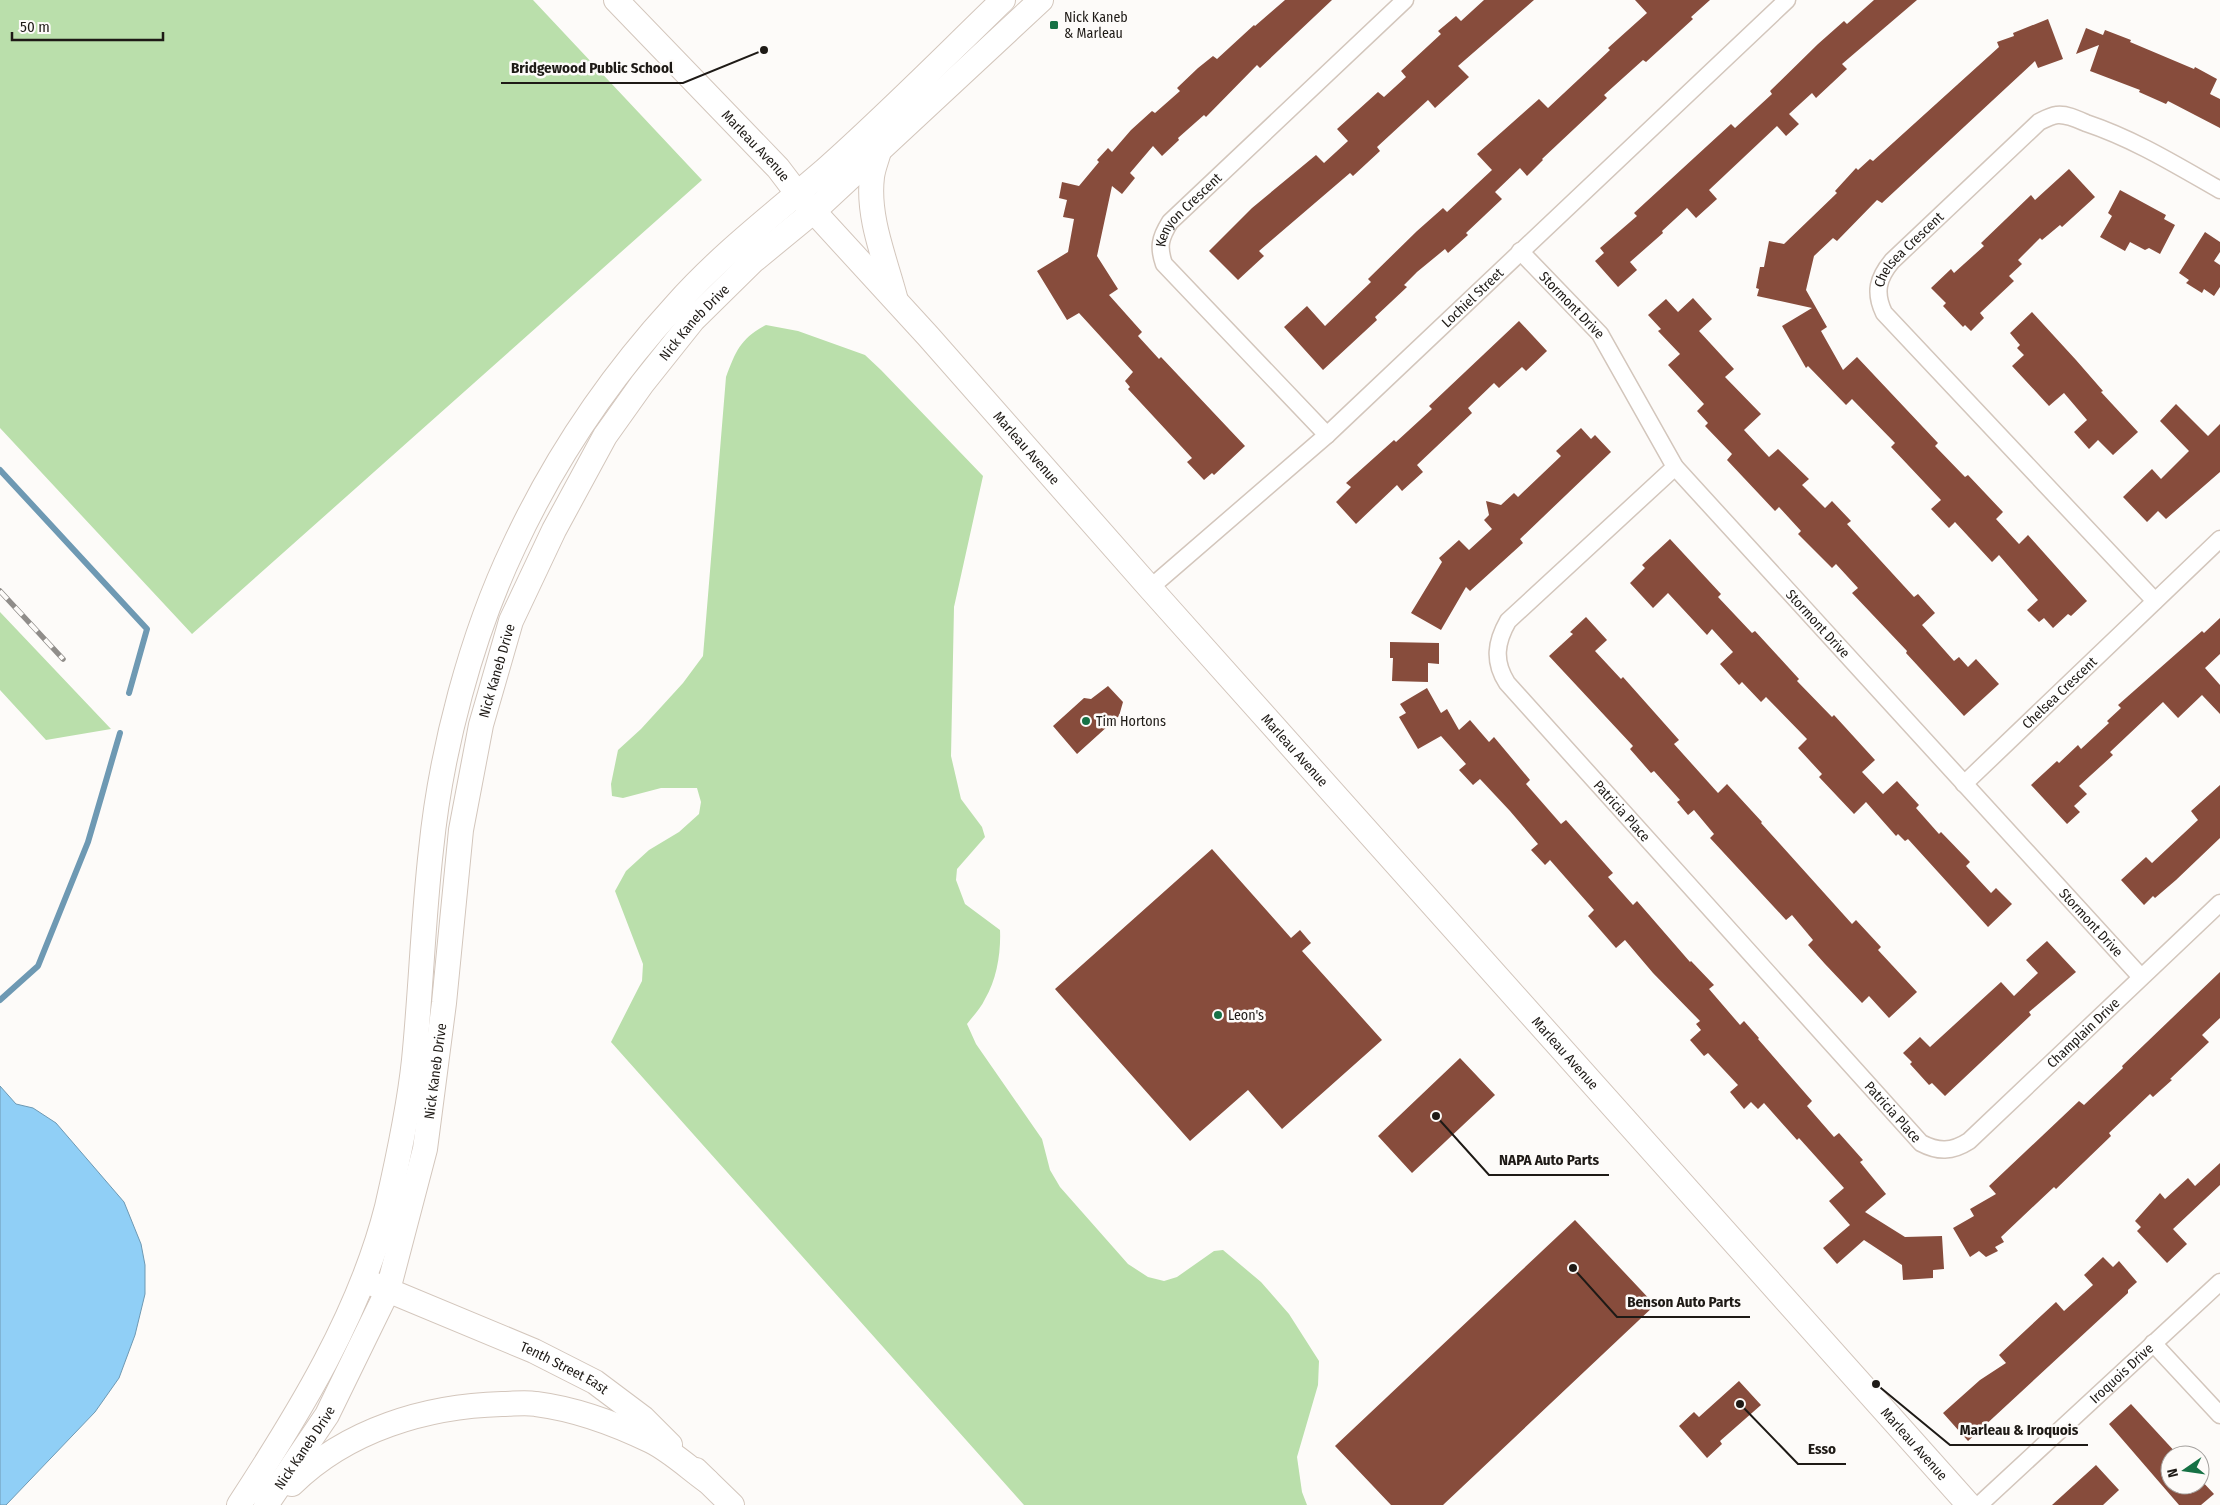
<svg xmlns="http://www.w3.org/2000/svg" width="2220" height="1505" font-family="'Fira Sans Condensed',sans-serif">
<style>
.green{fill:#badfab}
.water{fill:#90cff6;stroke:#6e99b3}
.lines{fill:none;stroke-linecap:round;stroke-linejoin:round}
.stream{stroke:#6e99b3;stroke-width:6}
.building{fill:#874c3c}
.street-casing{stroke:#d3c6bc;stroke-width:19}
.secondary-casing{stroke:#d3c6bc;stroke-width:26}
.street{stroke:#fff;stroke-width:16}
.secondary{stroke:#fff;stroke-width:24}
.rail-casing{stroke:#908d8a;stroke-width:5.5}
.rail{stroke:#fdfbf9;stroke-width:4;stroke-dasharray:11;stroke-linecap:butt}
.poi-dot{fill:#167145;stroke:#fdfbf9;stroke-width:2}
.labels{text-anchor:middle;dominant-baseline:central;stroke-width:5;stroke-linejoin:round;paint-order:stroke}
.poi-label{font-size:14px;fill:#1e1a16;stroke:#fdfbf9;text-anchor:start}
.street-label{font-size:14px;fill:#1e1a16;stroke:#fdfbf9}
.leader{fill:none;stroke:#1e1a16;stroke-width:2}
.callout-dot{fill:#1e1a16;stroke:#fdfbf9;stroke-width:2}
.callout-label{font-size:15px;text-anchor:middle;font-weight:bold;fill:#1e1a16;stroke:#fdfbf9;stroke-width:5;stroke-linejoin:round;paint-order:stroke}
</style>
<rect width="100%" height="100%" fill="#fdfbf9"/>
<path class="green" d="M0 0H533L702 180 192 634 0 428Z
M766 325 798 331 865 355 881 370 983 476 954 607 951 756 961 799 982 827 985 837 957 869 956 880 965 904 1000 930C1001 952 997 979 985 999 981 1008 973 1016 967 1024L976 1044 1042 1139 1050 1170 1060 1187 1128 1264 1148 1277 1164 1281 1177 1277 1214 1251 1223 1250 1261 1282 1289 1314 1319 1361 1318 1385 1297 1457 1302 1492 1307 1505H1024L611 1042 642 981 643 964 615 891 626 871 649 850 679 832 699 814 701 802 697 788H661L623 798 612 796 611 784 618 750 641 729 683 683 703 656 726 377C736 351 740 339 766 325Z
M0 612 111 729 46 740 0 690Z"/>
<path class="water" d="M0 1086 16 1104 33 1108 56 1123 124 1202 141 1244 145 1265V1294L135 1335 119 1378 95 1412 6 1505H0Z"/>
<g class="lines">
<path class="stream" d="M0 470 147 629 129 693
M0 1000 38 966 88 842 120 733"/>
</g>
<path class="building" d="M1285 0H1332L1260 68 1257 65 1206 117 1204 115 1178 138 1179 140 1162 156 1153 146 1130 173 1135 178 1122 194 1112 186 1097 256 1118 289 1109 295 1142 332 1138 336 1159 359 1161 357 1245 446 1214 475 1212 473 1204 480 1187 462 1192 458 1128 389 1130 387 1125 381 1133 372 1079 313 1067 320 1037 271 1068 252 1074 219 1063 217 1067 200 1059 198 1062 182 1079 186 1099 162 1097 160 1108 148 1112 152 1131 130 1152 111 1155 113 1180 91 1177 88 1198 68 1213 56 1217 59 1254 25 1255 26Z
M1484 0H1534L1458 66 1469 77 1435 108 1428 100 1377 147 1380 151 1353 176 1350 173 1259 251 1264 256 1238 280 1209 251 1252 208 1316 155 1324 163 1348 141 1337 129 1378 92 1384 97 1406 77 1401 71 1441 34 1438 31 1456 16 1461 21Z
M1635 0H1710L1691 17 1693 19 1646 62 1643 60 1604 95 1607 98 1542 159 1543 160 1527 176 1520 168 1495 192 1502 199 1466 233 1468 235 1448 253 1445 249 1417 272 1404 285 1407 287 1375 317 1377 320 1323 370 1284 327 1307 306 1325 326 1371 282 1368 279 1417 231 1443 208 1447 212 1492 170 1477 154 1539 99 1548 108 1610 50 1608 48 1647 13Z
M1874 0H1917L1842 64 1847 69 1816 98 1812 93 1789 114 1799 124 1786 136 1777 126 1709 190 1717 199 1696 218 1687 208 1662 231 1663 233 1630 262 1637 270 1618 287 1595 261 1604 253 1600 248 1637 216 1634 213 1731 124 1735 128 1772 94 1770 91 1818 44 1844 21 1847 24Z
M2048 19 2063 59 2038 68 2035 61 1882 203 1877 200 1837 241 1833 238 1814 256 1806 290 1827 327 1821 331 1843 370 1857 357 1938 443 1935 446 1965 477 1968 475 2003 512 1996 519 2019 544 2028 535 2087 601 2071 616 2068 614 2053 628 2044 618 2039 622 2027 610 2038 600 1999 555 1992 562 1955 522 1949 528 1931 509 1941 500 1891 447 1895 443 1852 399 1846 405 1808 366 1806 368 1782 326 1812 308 1757 296 1759 289 1756 288 1760 267H1764L1769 241 1784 244 1837 193 1835 191 1856 168 1858 170 1870 159 1873 161 1999 47 1997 42 2014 36 2013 33Z
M2086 28 2103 35 2105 30 2131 40 2130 42 2194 69 2195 67 2217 79 2210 94 2220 99V128L2168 101 2166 104 2139 92 2140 90 2090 71 2099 45 2076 54Z
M2069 169 2095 197 2062 227 2060 225 2042 240 2040 238 2018 260 2022 264 2009 276 2014 281 1980 313 1984 318 1971 331 1965 325 1963 327 1943 306 1946 303 1931 288 1951 269 1954 273 1984 246 1981 243 2031 195 2035 200Z
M2120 190 2166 215 2164 219 2175 225 2160 254 2149 248 2145 250 2130 242 2125 251 2100 237 2112 216 2108 213Z
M2205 232 2220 242V252L2214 261 2220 265V287L2214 296 2204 289 2202 293 2186 283 2189 280 2179 273Z
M1693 298 1712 319 1699 331 1734 369 1725 377 1761 414 1744 430 1769 457 1778 449 1809 479 1802 485 1825 508 1832 501 1851 521 1847 524 1914 597 1918 594 1935 613 1922 625 1954 661 1959 657 1968 667 1976 659 1999 684 1964 716 1906 653 1907 651 1852 593 1858 588 1836 564 1832 568 1798 534 1801 531 1779 507 1775 511 1727 460 1732 454 1705 426 1708 423 1697 411 1704 404 1668 365 1680 354 1658 331 1661 329 1648 315 1666 299 1678 312Z
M2032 312 2076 360 2103 391 2101 392 2138 432 2113 455 2098 440 2089 449 2074 432 2087 420 2064 393 2049 406 2012 366 2024 355 2017 348 2020 345 2010 333Z
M1519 321 1547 351 1526 371 1522 367 1499 388 1494 383 1468 408 1472 413 1417 465 1423 472 1402 491 1397 485 1356 524 1336 502 1351 487 1346 483 1394 440 1396 442 1432 409 1429 406Z
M2176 404 2208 436 2220 424V472L2166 519 2158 511 2147 522 2123 497 2152 469 2161 479 2189 451 2160 421Z
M1581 428 1591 439 1595 435 1611 452 1520 539 1523 543 1470 591 1466 587 1441 630 1411 613 1442 562 1439 558 1459 540 1469 550 1492 529 1484 520 1489 515 1486 501 1501 505 1514 493 1518 497 1561 456 1556 451Z
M1670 539 1721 594 1718 597 1752 633 1755 631 1799 679 1797 681 1832 717 1834 715 1875 760 1862 772 1883 794 1897 781 1919 805 1916 808 1939 834 1941 832 1970 862 1966 866 1991 893 1996 888 2012 904 1988 927 1908 839 1905 841 1898 834 1896 836 1866 802 1854 814 1819 777 1822 774 1798 748 1807 739 1766 697 1761 702 1742 682 1739 685 1720 664 1733 652 1712 629 1707 635 1668 593 1653 608 1630 583 1645 568 1642 565Z
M1586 617 1607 640 1595 651 1621 679 1623 677 1679 740 1674 744 1718 793 1727 784 1762 822 1761 823 1852 924 1856 920 1881 947 1878 950 1917 992 1889 1018 1869 996 1862 1003 1825 964 1808 945 1813 940 1792 915 1786 920 1710 838 1714 834 1694 810 1688 815 1677 802 1680 800 1654 771 1651 773 1630 749 1633 746 1549 656 1573 634 1570 632Z
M2220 618V654L2205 668 2220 685V714L2202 695 2178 718 2163 702 2110 752 2113 755 2079 786 2087 794 2074 806 2080 812 2067 824 2031 785 2057 761 2059 763 2078 745 2081 749 2109 723 2107 721 2121 708 2118 705 2202 631 2204 633Z
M1390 642 1439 643V664L1428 663V682L1392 681 1393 658H1390Z
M1108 686 1123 702 1119 716 1077 754 1053 726 1084 698 1091 699Z
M1427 688 1441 713 1447 709 1459 730 1470 720 1489 742 1494 737 1530 780 1526 784 1561 824 1566 820 1613 873 1608 877 1633 905 1637 901 1690 962 1691 961 1714 985 1709 989 1740 1025 1744 1021 1759 1038 1758 1039 1812 1101 1807 1106 1834 1137 1839 1133 1863 1160 1860 1162 1886 1194 1865 1212 1905 1237 1942 1236 1944 1269 1933 1270V1278L1903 1280 1902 1265 1864 1240 1837 1264 1823 1248 1850 1225 1829 1201 1844 1188 1799 1138 1797 1140 1764 1103 1758 1109 1751 1102 1744 1109 1730 1092 1738 1085 1708 1053 1704 1056 1690 1040 1701 1030 1696 1024 1700 1021 1653 973 1625 940 1616 948 1588 916 1594 910 1550 860 1545 865 1531 850 1538 844 1510 811 1480 779 1473 785 1459 770 1466 764 1441 736 1418 749 1399 717 1406 713 1400 704Z
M2220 785V838L2176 880 2155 898 2153 896 2144 905 2121 880 2146 857 2152 863 2198 820 2191 811Z
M1212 849 1291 938 1300 930 1311 943 1302 951 1382 1040 1282 1129 1248 1090 1190 1141 1055 989Z
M2047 941 2076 972 2029 1012 2031 1015 1945 1096 1932 1083 1929 1085 1910 1064 1912 1062 1903 1053 1920 1037 1930 1047 2001 982 2014 996 2038 973 2026 960Z
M2220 972V1018L2202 1035 2209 1042 2170 1079 2172 1080 2153 1097 2150 1094 2109 1133 2111 1136 2056 1189 2054 1187 2001 1237 2004 1242 1995 1247 1998 1251 1986 1257 1979 1251 1970 1257 1953 1228 1974 1216 1970 1209 1996 1194 1989 1186 2079 1101 2084 1105 2123 1068 2122 1066Z
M1460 1058 1495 1095 1412 1173 1378 1136Z
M2220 1163V1185L2173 1229 2187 1244 2167 1263 2137 1231 2141 1227 2135 1221 2160 1193 2165 1199 2188 1178 2195 1186Z
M1575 1220 1655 1305 1443 1505H1391L1335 1446Z
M2103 1257 2113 1267 2119 1261 2137 1282 2128 1290V1293L1968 1441 1943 1413 1980 1380 2006 1363 1999 1355 2056 1302 2064 1311 2093 1285 2084 1275Z
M1739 1381 1761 1405 1720 1441 1722 1444 1707 1458 1679 1426 1694 1412 1699 1417Z
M2131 1404 2178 1455H2170V1485H2200V1479L2214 1494 2201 1505H2179L2109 1424Z
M2096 1465 2119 1490 2103 1505H2052Z"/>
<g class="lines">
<defs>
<g id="street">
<path id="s1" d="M1520 251 1600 334 1675 467 2141 977"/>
<path id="s2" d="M1327 435 1164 264C1158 247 1160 238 1170 222L1405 0"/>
<path id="s3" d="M1675 467 1508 621C1496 642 1493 661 1507 683L1921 1143C1938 1152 1952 1152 1969 1141L2220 903"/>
<path id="s4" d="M1150 588 1327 435 1787 0"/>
<path id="s5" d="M2155 601 1884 313C1874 292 1878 278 1892 261L2039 122C2045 119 2050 116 2057 115 2067 114 2077 119 2086 123 2134 139 2176 165 2220 190"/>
<path id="s6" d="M1964 784 2220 539"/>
<path d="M2153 1343 2220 1415"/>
<path id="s7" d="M1979 1505 2220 1282"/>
</g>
<g id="secondary">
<path id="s8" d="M616 0 778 168 797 193 928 336 1150 588 1969 1505"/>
<path d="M879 151C877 159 873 168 872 177 867 217 885 259 895 297"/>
<path id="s9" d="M373 1284 534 1351 595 1382 643 1418 670 1445"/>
<path d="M696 1470 732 1505"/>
<path d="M292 1484C347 1430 426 1406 502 1404 513 1404 525 1402 536 1404 575 1409 616 1424 651 1441 671 1451 689 1468 707 1481"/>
<path d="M239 1505C299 1413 360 1314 387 1207 398 1159 409 1109 414 1060 421 990 423 920 431 850 441 750 471 636 514 546 555 458 610 377 675 306 720 255 774 214 825 170 886 116 944 57 1003 0"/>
<path id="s10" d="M266 1505 327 1415 388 1290 425 1149 444 1003 461 830 481 725 511 621 554 530 605 436 642 384 693 320 753 261 814 211 1041 0"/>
</g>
</defs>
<use href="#street" class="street-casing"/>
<use href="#secondary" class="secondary-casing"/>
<use href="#street" class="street"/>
<use href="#secondary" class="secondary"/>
<defs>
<path id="rail" d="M0 591 63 659"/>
</defs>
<use href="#rail" class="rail-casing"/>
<use href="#rail" class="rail"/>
</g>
<g class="poi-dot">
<rect x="1049" y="20" width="10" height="10" rx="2.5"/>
<circle cx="1086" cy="721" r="5"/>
<circle cx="1218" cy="1015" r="5"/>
</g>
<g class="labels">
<g class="poi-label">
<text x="1064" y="17">Nick Kaneb<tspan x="1064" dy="16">&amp; Marleau</tspan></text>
<text x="1096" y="721">Tim Hortons</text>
<text x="1228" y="1015">Leon's</text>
</g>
<g class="street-label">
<text stroke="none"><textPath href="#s8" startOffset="202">Marleau Avenue</textPath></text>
<text stroke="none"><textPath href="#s2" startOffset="301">Kenyon Crescent</textPath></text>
<text stroke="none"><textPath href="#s5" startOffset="471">Chelsea Crescent</textPath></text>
<text stroke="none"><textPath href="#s4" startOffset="434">Lochiel Street</textPath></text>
<text stroke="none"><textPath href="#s1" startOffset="75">Stormont Drive</textPath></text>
<text stroke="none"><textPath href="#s10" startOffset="1282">Nick Kaneb Drive</textPath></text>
<text stroke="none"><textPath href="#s8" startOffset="608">Marleau Avenue</textPath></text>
<text stroke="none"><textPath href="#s1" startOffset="480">Stormont Drive</textPath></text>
<text stroke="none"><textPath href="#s10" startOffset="878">Nick Kaneb Drive</textPath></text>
<text stroke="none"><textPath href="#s6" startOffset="132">Chelsea Crescent</textPath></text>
<text stroke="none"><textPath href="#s8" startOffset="1012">Marleau Avenue</textPath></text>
<text stroke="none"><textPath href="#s3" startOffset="465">Patricia Place</textPath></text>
<text stroke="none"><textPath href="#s1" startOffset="885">Stormont Drive</textPath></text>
<text stroke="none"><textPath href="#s3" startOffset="1120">Champlain Drive</textPath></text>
<text stroke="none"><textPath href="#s8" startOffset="1418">Marleau Avenue</textPath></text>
<text stroke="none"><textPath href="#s10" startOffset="472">Nick Kaneb Drive</textPath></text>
<text stroke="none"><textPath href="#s3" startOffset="870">Patricia Place</textPath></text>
<text stroke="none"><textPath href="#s9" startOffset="209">Tenth Street East</textPath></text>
<text stroke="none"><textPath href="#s7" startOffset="194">Iroquois Drive</textPath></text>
<text stroke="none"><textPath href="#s8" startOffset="1942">Marleau Avenue</textPath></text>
<text stroke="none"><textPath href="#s10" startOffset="69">Nick Kaneb Drive</textPath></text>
</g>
</g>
<path class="leader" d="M764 50L683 83H501M1436 1116L1489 1175H1609M1573 1268L1617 1317H1750M1876 1384L1950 1445H2088M1740 1404L1798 1464H1846"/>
<g class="callout-dot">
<circle cx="764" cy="50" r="5"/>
<circle cx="1436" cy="1116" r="5"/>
<circle cx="1573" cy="1268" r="5"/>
<circle cx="1876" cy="1384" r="5"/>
<circle cx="1740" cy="1404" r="5"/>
</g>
<g class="callout-label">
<text x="592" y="73">Bridgewood Public School</text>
<text x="1549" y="1165">NAPA Auto Parts</text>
<text x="1684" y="1307">Benson Auto Parts</text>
<text x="2019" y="1435">Marleau &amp; Iroquois</text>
<text x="1822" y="1454">Esso</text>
</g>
<g transform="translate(2185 1470) rotate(257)"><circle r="24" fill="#fdfbf9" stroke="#a4a19e"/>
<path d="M0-4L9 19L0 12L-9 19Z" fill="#167145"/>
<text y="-8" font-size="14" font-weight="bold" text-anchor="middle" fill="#1e1a16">N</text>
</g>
<path d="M12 32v8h151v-8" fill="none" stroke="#1e1a16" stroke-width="2.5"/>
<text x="20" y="32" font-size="15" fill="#1e1a16" stroke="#fdfbf9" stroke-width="4" paint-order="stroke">50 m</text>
</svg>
